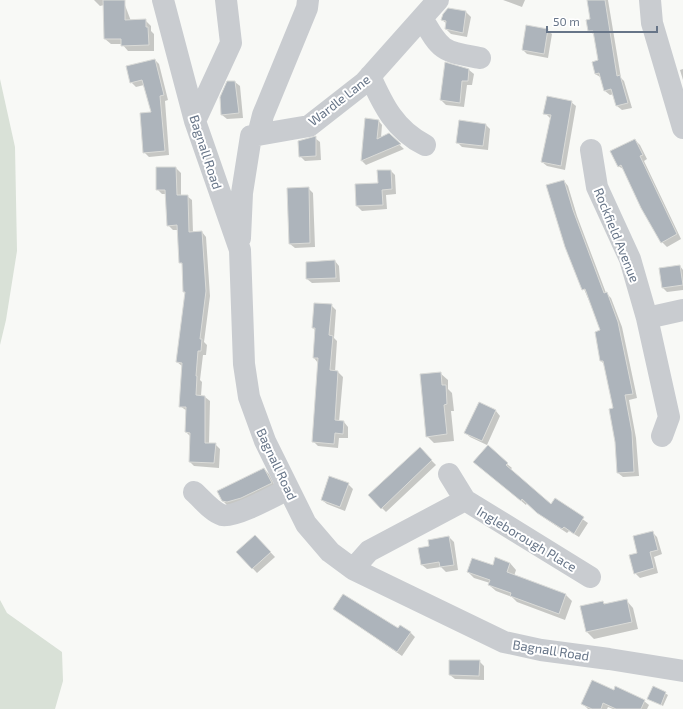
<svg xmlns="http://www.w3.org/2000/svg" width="683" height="709" font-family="'Exo 2',sans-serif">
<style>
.green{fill:#d9e1d7}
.shadow{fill:#0003}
.building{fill:#adb4bb;stroke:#dadbd8}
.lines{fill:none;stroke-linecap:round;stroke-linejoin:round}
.minor{stroke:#c9ccd0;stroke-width:22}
.labels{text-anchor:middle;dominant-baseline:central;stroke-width:4;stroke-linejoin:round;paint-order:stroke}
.street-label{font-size:13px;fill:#677588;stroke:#fff}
</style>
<rect width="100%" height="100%" fill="#f8f9f6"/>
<path class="green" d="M0 79 15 147 17 251 6 320 0 345Z
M0 600 7 613 62 652 63 681 55 709H0Z"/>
<path class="shadow" d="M94 0H123L131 21 145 20 151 26V31L154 34V51H128L122 44H111L105 39 104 5 100 6Z
M503 0H525L522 7Z
M588 0H608L621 78 624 81 632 108 622 110 617 106 614 94 610 95 605 91 602 78 595 74 600 61 595 35 589 31 591 20Z
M448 9 466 12 471 17 467 37 451 34 446 29 447 24 442 20Z
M547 30 552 34 548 58 527 54 523 50Z
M155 60 159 64 168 100 165 101 169 155 149 157 144 152 152 113 144 85 136 87 131 82Z
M683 69V80L680 70Z
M469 70 474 74 472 85H467L464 107 446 105 441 100Z
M235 82 240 86 243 118 227 119 222 115Z
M571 102 576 106 565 170 547 166 542 162 551 119 545 113Z
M366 119 378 120 382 125 381 138 389 135 404 149 366 165 362 161Z
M486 125 490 129 488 150 462 147 457 142Z
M315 138 320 142 321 160 305 161 300 156Z
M635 140 640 145 647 159 644 161 681 239 667 247 662 242 625 170 618 166Z
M176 168 181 173V196H187L192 200 193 233 202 232 206 237 210 296 204 342 207 345 206 355H203L200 380 202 382 201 396 205 397 210 401 209 444H215L220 449 219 468 194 466 190 462 191 437 186 432 187 411 180 406 182 366 177 362 186 294 184 292 183 265 180 262 178 230H173L168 225 167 194H162L157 189Z
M391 171 395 175 396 194 386 195 387 209 362 211 357 206 356 185 379 184Z
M564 181 568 186 577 216 606 293 611 298 622 327 637 398 629 400 636 438 639 476 623 477 618 473 614 409 605 365 601 361 602 331 566 247Z
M308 188 313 193 315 247 295 248 290 244Z
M335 261 339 266 340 282 312 283 307 279Z
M680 266 683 270V290L667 292 663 288Z
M331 305 336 310 334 338 337 341 335 372H338L343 377 339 422H344L348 427V438H339L338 448 318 446 313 441 318 363 314 358 316 331 313 328Z
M440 373 448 380V389L452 393 454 411H451L454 441 434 443 427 436Z
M479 403 496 411 500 416 487 445 470 437 466 433Z
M420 449 436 465 386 512 369 495Z
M507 464 512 468 510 470 551 506 555 500 588 523 579 537 569 531 567 533 543 517 527 503 526 505 479 466Z
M264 469 269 474 276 488 228 506 223 501Z
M348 484 353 489 345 511 327 504 322 500Z
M652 532 657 537 662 554 654 557 658 573 640 578 635 573 639 554Z
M449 537 454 542 458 570 446 572 441 567 427 569 422 565 431 546Z
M260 541 275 557 257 573 238 552Z
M510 563 516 570 514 576 566 595 572 601 565 620 517 602 512 597 496 591 489 585 490 583 474 578 468 572Z
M626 600 633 608 638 629 594 639 587 632 603 602 606 605Z
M334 609 410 632 415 637 402 656Z
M479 661 484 666V680L455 679 450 675Z
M654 687 668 695 663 706 648 698Z
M614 691 644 701 649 705 647 709H613L608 707 607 709H588L583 704Z"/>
<path class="building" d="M103 0H125V20L146 19V27H148L149 45 121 46V39H104Z
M587 0H605L617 76 620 75 628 103 616 106 611 89 604 91 599 73 595 74 592 62 598 60 593 31H588L586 20 590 19Z
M448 8 466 11 463 33 445 29 446 21 441 20 443 14Z
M526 25 548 29 544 54 522 50Z
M155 59 164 95 160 96 165 151 143 153 140 113 151 112 142 80 130 83 126 66Z
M445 62 469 69 468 81H462L460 103 440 100Z
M227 81H235L239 113 221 115 220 97Z
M547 96 572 101 561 166 541 162 551 115 543 114Z
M365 118 379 120 377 139 389 133 401 144 361 161Z
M459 120 486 124 483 146 456 143Z
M316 136V156L299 157 298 141Z
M635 139 643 155 640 156 677 234 661 243 641 208 621 165 618 167 610 151Z
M156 167H176L177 195H188L189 232 202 231 206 291 200 339H202L201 351H198L196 376H197L196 395 205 396V443H216L214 463 189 462 190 433 185 432 186 407H179L182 363 176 362 185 292H183L182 263H179L177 225 167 226 165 190H156Z
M377 170H391L392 189 382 190 383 205 356 206 355 184 378 183Z
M564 180 573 210 604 293 607 292 618 322 633 394 625 395 632 432 634 472 617 473 615 442 609 409 613 408 603 361H600L595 332 600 330 585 289 582 290 565 247 546 185Z
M309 187 310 243 289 244 287 188Z
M335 260 336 278 306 279V262Z
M680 265 683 285 662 288 659 268Z
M314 303 332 304 329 335 333 336 330 370 338 371 335 420 344 421 343 434 335 433 334 444 312 442 318 358H313L315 328H312Z
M441 372 442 385H446L447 404 444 405 447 434 426 437 420 374Z
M479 402 496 410 482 441 464 433Z
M488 445 508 463 506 465 551 504 555 498 584 517 574 534 564 527 562 529 537 513 522 499 521 501 473 462Z
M420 447 432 460 381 509 368 495Z
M264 468 272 483 241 498 227 502 222 501 217 491Z
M329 476 349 483 340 507 321 500Z
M653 531 658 550 650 552 654 568 634 574 629 555 637 553 633 536Z
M255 535 271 552 252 569 236 552Z
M449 536 454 565 440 567 439 562 421 565 418 548 429 546 428 540Z
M495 557 510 563 507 572 566 594 559 614 510 596 511 593 488 585 490 580 467 572 472 558 493 565Z
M343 594 398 628 400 625 411 632 397 652 333 609Z
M627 599 632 622 586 632 580 606 603 601 604 604Z
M449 660H480L479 676 449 675Z
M592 680 614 690 615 686 645 700 641 709H616L603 703 601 709H592L581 704Z
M653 686 666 692 661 705 647 699Z"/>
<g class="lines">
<path class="minor" d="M163 0 195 121 240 250 244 364 249 397 265 441 306 524 330 552 353 569 504 642 541 650 609 659 683 671
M650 0 652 23 683 128
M422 18C442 52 442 51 480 58
M370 76C383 105 395 130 425 145
M195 121 231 43 226 0
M258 135 263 115 307 8 308 0
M591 150 597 187 630 259 647 318 669 417 662 436
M240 238 242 193 251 136 309 126 364 83 438 0
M647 318 683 310
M449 474 465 500 590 577
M194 492C202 499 212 512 222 515 235 518 276 495 288 489
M353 569 369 551 465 500"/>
</g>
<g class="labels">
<g class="street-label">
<text transform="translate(339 100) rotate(-38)">Wardle Lane</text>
<text transform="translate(206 152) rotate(72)">Bagnall Road</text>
<text transform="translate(617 235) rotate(68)">Rockfield Avenue</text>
<text transform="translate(277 464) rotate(65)">Bagnall Road</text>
<text transform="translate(527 539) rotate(31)">Ingleborough Place</text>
<text transform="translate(551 650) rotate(9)">Bagnall Road</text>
</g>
</g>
<path d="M547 26v6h110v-6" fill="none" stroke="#677588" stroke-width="2"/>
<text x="553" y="26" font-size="12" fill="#677588" stroke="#ffffff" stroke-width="3" paint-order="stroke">50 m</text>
</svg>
